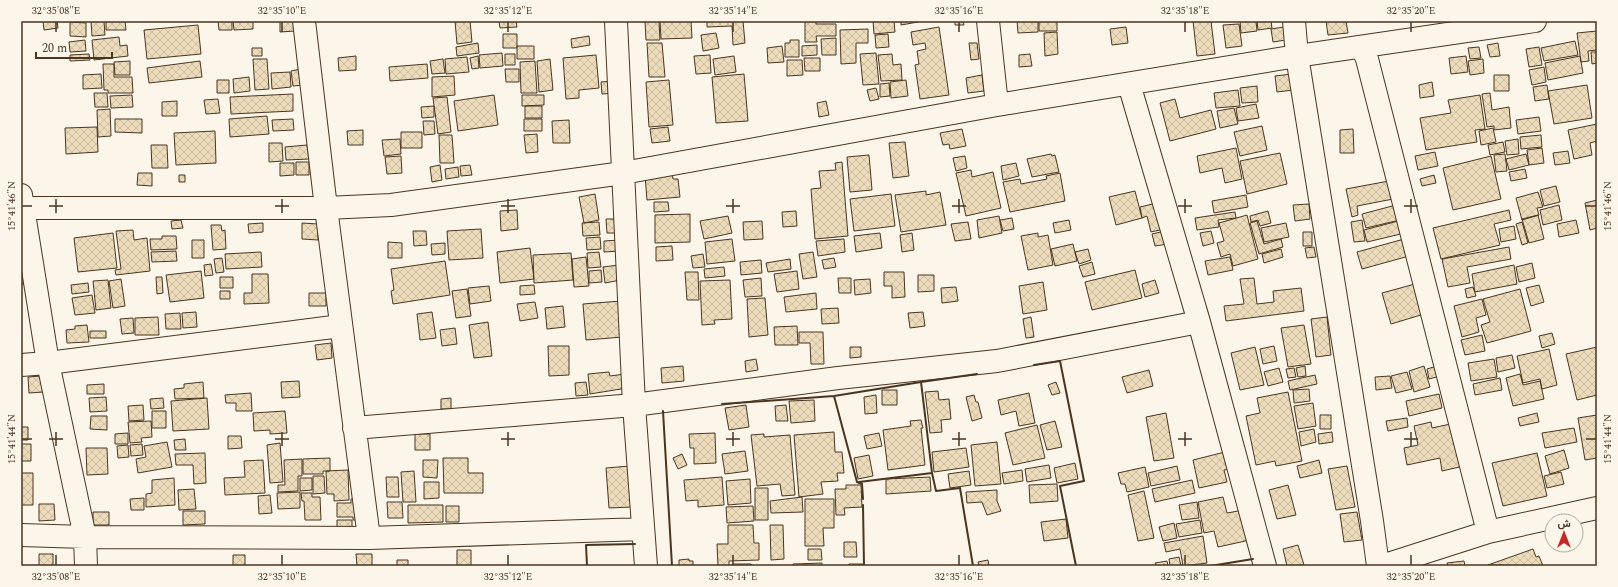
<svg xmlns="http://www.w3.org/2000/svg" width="1618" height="587" font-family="Spectral,Vazirmatn,serif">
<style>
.building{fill:url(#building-cross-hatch);stroke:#4a3520}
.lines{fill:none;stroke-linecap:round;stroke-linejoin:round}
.street-casing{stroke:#4a3520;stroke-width:24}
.street{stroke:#fbf6e9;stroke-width:22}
.wall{stroke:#4a3520;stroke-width:2}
.ticks{fill:none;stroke:#4a3520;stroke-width:1.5}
.neatline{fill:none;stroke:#4a3520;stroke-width:1.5}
.ticks-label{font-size:10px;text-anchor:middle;fill:#4a3520}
</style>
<defs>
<pattern id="building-cross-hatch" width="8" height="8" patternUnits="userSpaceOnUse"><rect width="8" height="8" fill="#ecdcbc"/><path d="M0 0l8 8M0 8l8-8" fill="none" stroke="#ccbda1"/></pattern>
</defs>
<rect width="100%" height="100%" fill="#fbf6e9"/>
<path class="building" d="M43 21H57L58 28 44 30Z
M91 21H104L105 35 92 36Z
M106 21H125L126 30H106Z
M218 21H232V30H219Z
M233 21H253V29L234 30Z
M280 21H295V31L280 32Z
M455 21H470L472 42 457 44Z
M499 21H516L517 27 500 28Z
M645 21H659L660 40H646Z
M660 21H691L692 38 661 39Z
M707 21H743L745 43 733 45 732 26 707 27Z
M805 21H816V24H836V36H816L817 42H805Z
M873 21H894L895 32 874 34Z
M901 21H918V22L901 25Z
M955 21H963L964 25H955Z
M1017 21H1038V32L1018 33Z
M1039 21H1057V31H1039Z
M1193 21H1211L1215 54 1197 56Z
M1240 21H1256L1257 31 1241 33Z
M1257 21H1271L1272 28 1258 30Z
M1326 21H1346L1348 33 1328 35Z
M70 22 86 23V37L70 36Z
M1239 24 1242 46 1226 48 1223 25Z
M198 25 201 54 147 59 144 30Z
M939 27 949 95 920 99 915 65 919 64 917 51 926 49 925 43 913 45 911 32Z
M1126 27 1128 43 1112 45 1110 29Z
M1284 27 1286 40 1273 42 1271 29Z
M868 29V43H856V63L841 64 840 30Z
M1597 31V50L1588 51 1589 61 1581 62 1577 33Z
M1057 32 1058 54 1045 56 1044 33Z
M716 33 719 48 703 51 701 35Z
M503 34H517V48H503Z
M888 34 889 47 876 48 875 35Z
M589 36 590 45 572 48 571 39Z
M119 37 120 46 127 45 128 56 94 60 92 40Z
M836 38V55H822L821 39Z
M85 40 86 51 70 52 69 42Z
M790 40H799V57H785V43H790Z
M1575 41 1578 55 1544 61 1541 48Z
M478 43 479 53 457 56 456 47Z
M647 43H662L665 77H649Z
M969 43H977L979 59 971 60Z
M1498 43 1500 56 1490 57 1487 45Z
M817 45V55L802 56V46Z
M517 46H534V59H517Z
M782 46 784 62 768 63 767 48Z
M1479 47 1481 58 1470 59 1468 48Z
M1539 47 1542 65 1529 67 1526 49Z
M252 48H262V56H252Z
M1591 52H1597V63L1592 64Z
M502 53 503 66 480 68 479 55Z
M876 53 879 84 863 85 860 54Z
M89 54 90 60 70 61V55Z
M505 54H515V65H505Z
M892 54 893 65 901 64 902 80 881 81 878 55Z
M1030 54 1032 66 1019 67V55Z
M596 55 599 88 579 90V98L566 99 563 58Z
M710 55 711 73 696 74 694 56Z
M356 56V70L339 71 338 58Z
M478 56 479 68 472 69 470 58Z
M734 56 736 72 715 75 713 59Z
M1466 56 1468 72 1451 74 1449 58Z
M1580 56 1583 73 1548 80 1545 63Z
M467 57 469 72 446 74 445 59Z
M804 58H820V71H805Z
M253 59H267L269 89 255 90Z
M443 59 445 73 432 74 430 61Z
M550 59 553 90 539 92 537 61Z
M1483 59 1484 73 1470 75 1468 61Z
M787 60H802L803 75 787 76Z
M130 61V75H115L114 62Z
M200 61 202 77 149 83 147 68Z
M535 61 537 93H521L520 62Z
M103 64H114V77H132L133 93H108V90H104Z
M427 64 428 78 390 81 389 67Z
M1544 67 1546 82 1532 85 1529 70Z
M301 69 303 85 293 86 291 71Z
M505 69H519V82H506Z
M290 72 291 87 272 89 271 73Z
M101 74 102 88 83 89V75Z
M744 74 748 121 716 123 712 77Z
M1292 74 1293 90 1277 92 1275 76Z
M982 75 984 91 968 93 966 78Z
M1494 75H1509V91H1494Z
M454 76 455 95 432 97V77Z
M249 77 250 91 234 93 233 79Z
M217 80H229V93H217Z
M669 80 673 125 649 127 646 82Z
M906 80 908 96 891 98 890 82Z
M614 81 615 93 602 94 601 82Z
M1432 82 1434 96 1420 98 1419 85Z
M889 83 890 96 880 97V84Z
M1547 85 1549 99 1535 101 1533 87Z
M1587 85 1592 118 1554 124 1548 91Z
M1257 86 1258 102 1242 103 1240 88Z
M876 88 879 99 870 101 867 90Z
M1238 90 1240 106 1216 108 1214 93Z
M94 93H107L108 107H95Z
M1490 93 1492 110 1509 107 1511 128 1494 130V126L1487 127 1482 94Z
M293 94V111L231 114 230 97Z
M132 95 133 107 111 108 110 96Z
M494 95 498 125 458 131 454 101Z
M522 95H544V105L522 106Z
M1480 95 1485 129 1475 130 1477 142 1426 150 1420 118 1451 113 1448 100Z
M447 97 451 132 438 134 433 98Z
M218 99 220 113 206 114 204 100Z
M1175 99 1180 118 1211 110 1216 129 1170 141 1160 103Z
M177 101V116H162V102Z
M826 101 829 115 819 117 817 103Z
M1256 104 1259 118 1238 121 1236 108Z
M434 106V117L422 118 421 107Z
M525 106H542V118H525Z
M1234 108 1238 124 1220 128 1217 111Z
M110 109 111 136 98 137 97 110Z
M267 116 269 134 230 137 229 119Z
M1539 117 1541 131 1518 134 1516 120Z
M115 119H142V133L115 132Z
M293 119 294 130 273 131 272 120Z
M524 119H542V131H524Z
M569 120 570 143H553L552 121Z
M423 121H434L435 134 424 135Z
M1597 124V141L1590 143 1592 155 1574 159 1568 130Z
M1262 126 1267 150 1240 156 1234 132Z
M97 127 98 152 66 154 65 128Z
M668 127 670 141 652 143 650 129Z
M1493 128 1496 142 1481 145 1479 131Z
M962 129 966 146 950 149 949 144 943 145 940 133Z
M1353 129 1354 153H1340V130Z
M363 130V145H348L347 131Z
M215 131 216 163 176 165 174 133Z
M401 132H422V148H401Z
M537 134 538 152 526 153 524 135Z
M439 135H452L454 163H440Z
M1541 135 1542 147 1521 149 1520 137Z
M400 139 401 154 384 156 382 140Z
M1518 139 1519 154 1507 155 1505 141Z
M905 142 909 176 893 178 889 143Z
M1503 142 1505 152 1490 155 1488 145Z
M269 143H282L283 161 269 162Z
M151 145H167L168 168H152Z
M307 145 309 159 286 160 285 147Z
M1236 148 1242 179 1225 183 1222 168 1200 173 1197 156Z
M1542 148 1544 163 1529 165 1527 150Z
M1568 151 1570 163 1555 165 1553 153Z
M1435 152 1438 166 1418 170 1415 156Z
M1280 153 1287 184 1247 194 1240 161Z
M1051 154 1052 156 1055 155 1059 172 1032 177 1027 159Z
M1505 154 1507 171 1496 172 1494 155Z
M1526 154 1529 165 1509 170 1506 159Z
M869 155 872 190 850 192 847 157Z
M401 156 402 173 387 174 385 157Z
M965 156 967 168 956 171 953 158Z
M1491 156 1501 199 1453 210 1443 168Z
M296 162H309V175H296Z
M842 162 848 236 815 239 811 189 821 188 819 171 836 170 835 163Z
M280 163H294V175L280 176Z
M1016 163 1019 176 1003 180 1001 166Z
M440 165 442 180 432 182 430 167Z
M470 165 472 175 461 176 460 166Z
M458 167 459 177 446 179 445 169Z
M1525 169 1527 178 1511 181 1509 172Z
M971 170 972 177 993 172 1001 208 966 216 956 173Z
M138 173H152V186L137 185Z
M672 173 673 179H678L680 197 647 200 645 175Z
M1060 173 1065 201 1010 212 1003 182 1020 179 1021 184 1047 179 1046 176Z
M179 175H185V182H179Z
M1434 175 1436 183 1422 186 1420 179Z
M1389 181 1393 199 1357 206 1358 215 1352 217 1346 189Z
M1556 186 1560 202 1544 206 1540 190Z
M926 191V195L940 192 946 225 901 232 895 195Z
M1135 191 1142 218 1116 225 1109 197Z
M1538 192 1543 207 1537 208 1539 215 1522 220 1516 198Z
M595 194 599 220 584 223 579 197Z
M891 194 895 226 854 231 850 199Z
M1246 195 1248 207 1214 213 1212 201Z
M1597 200V228L1590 230 1585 203Z
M654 202H668L669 211 654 212Z
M1157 203 1164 229 1151 232 1147 216 1142 218 1140 207Z
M1309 204 1310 219 1295 221 1293 205Z
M1396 205 1400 220 1366 228 1362 214Z
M1559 205 1562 220 1543 225 1540 210Z
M517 210 518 229 501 231 500 211Z
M1509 210 1511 220 1494 224 1500 245 1441 259 1433 228Z
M796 211 797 226 783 227 782 212Z
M1268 211 1271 223 1260 226 1258 220 1251 222 1250 216Z
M1235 212 1236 218 1218 220 1219 227 1197 230 1195 218Z
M690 214V242L655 243V215Z
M1247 215 1258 259 1233 266 1230 254 1221 257 1217 243 1224 241 1219 223Z
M1538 215 1544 239 1529 243 1522 219Z
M728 216 732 233 704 239 700 221Z
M999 216 1002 233 979 238 977 220Z
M1012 218 1014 229 1003 231 1000 220Z
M606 219H617L618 233H607Z
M181 220 183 228 172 229 171 221Z
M1069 220 1071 230 1055 233 1053 223Z
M1362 220 1365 241 1354 242 1351 222Z
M1402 220 1405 233 1367 242 1364 230Z
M1576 220 1579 233 1559 237 1557 224Z
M762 221 763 239 744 240 743 222Z
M1257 221 1264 244 1281 239 1283 247 1259 254 1250 223Z
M599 222 600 235 583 236 582 223Z
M968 222 971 239 955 241 951 224Z
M1522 222 1528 243 1522 245 1516 224Z
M263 223V232L249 233 248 224Z
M302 223 318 224V240L302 239Z
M1286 223 1289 237 1264 242 1261 228Z
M211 225H221L222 231 225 230 226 249 213 250Z
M1514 226 1516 239 1501 242 1499 229Z
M481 229 483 258 449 260 447 231Z
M133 230 134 240 147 238 150 271 116 275 115 270 121 269 116 231Z
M413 231H426L427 245 414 246Z
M1165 231 1168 244 1155 246 1152 234Z
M1211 231 1214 243 1203 246 1200 233Z
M1303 232H1312V246H1303Z
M113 233 117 268 78 272 74 238Z
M880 233 882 248 856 252 854 236Z
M912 233 914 250 902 252 900 235Z
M1038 233V237L1048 235 1053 265 1028 270 1021 236Z
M162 236H176L177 249 151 250 150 239H162Z
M600 237 601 249 587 250 586 238Z
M732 239 735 261 707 264 705 242Z
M844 239 845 252 818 256 816 241Z
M1404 239 1409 256 1362 269 1357 252Z
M192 240H204V258H192Z
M619 240V251L604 252V241Z
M388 242 402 243V258H388Z
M445 243V254L432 255 431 244Z
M1073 244 1077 261 1055 266 1051 249Z
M672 246 673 260 656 261V247Z
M1314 247 1316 257 1307 258 1305 248Z
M1509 247 1511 259 1467 267 1470 283 1448 287 1442 259Z
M530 248 534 279 500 283 497 252Z
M1088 249 1091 260 1079 264 1075 252Z
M1281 249 1283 257 1264 263 1262 254Z
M176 251 177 261 152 262 151 252Z
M261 252 262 267 226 269 225 254Z
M599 252 601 267 588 268 587 253Z
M813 252 817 277 803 279 799 254Z
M571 253 573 280 534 283 533 255Z
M703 254 705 267 693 268 691 256Z
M586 257 589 286 574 287 572 259Z
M1230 257 1233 270 1208 275 1205 261Z
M222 258 224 272 216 273 214 259Z
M834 258 836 267 824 269 822 260Z
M790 259 791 269 768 272 766 263Z
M761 260 762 273 741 275 740 262Z
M445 261 450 295 393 304 391 291 394 290 391 269Z
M1092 262 1095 274 1083 277 1079 266Z
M1532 263 1535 278 1519 282 1516 267Z
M211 264 213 275 205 276 204 265Z
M21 265H29V284H21Z
M619 265 621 280 605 283 603 267Z
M1514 265 1517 284 1475 292 1472 274Z
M724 267 725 276 705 278 704 269Z
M601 270 602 282 589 283V271Z
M1135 270 1142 298 1092 310 1085 282Z
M201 271 204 298 170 302 166 275Z
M797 271 799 289 777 292 774 274Z
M685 272H698L699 300H687Z
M884 272H904L905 297 892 298V286H884Z
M252 274H268L269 303 244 304V293H252Z
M918 275H934V291L918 292Z
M156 277H162L163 293 157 294Z
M220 277H233V288H220Z
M761 278 762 296 745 297 743 280Z
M838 278H851V293H839Z
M1254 278 1257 304 1274 302 1273 291 1301 288 1304 311 1226 321 1224 306 1244 304 1240 279Z
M121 279 125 306 113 308 109 281Z
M870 279 871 293 855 295 854 280Z
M108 280 111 308 96 310 93 281Z
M730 280 732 319 714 320 715 324 702 325 700 281Z
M1155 280 1159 293 1145 297 1142 284Z
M1043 282 1047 310 1023 314 1019 286Z
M88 283 89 292 72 294 71 285Z
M1415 284 1424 314 1391 324 1382 293Z
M534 285 535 294 520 295V286Z
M1539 285 1544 302 1531 306 1526 288Z
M489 286 491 301 470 304 468 288Z
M956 287 958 301 942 303 941 288Z
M1473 287 1476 296 1467 298 1465 289Z
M467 289 471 316 456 318 452 291Z
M1520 289 1531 331 1487 343 1481 325 1490 322 1483 299Z
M220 291H230V299H220Z
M309 293H326V306H309Z
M816 293 817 309 786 312 784 297Z
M92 295 95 313 75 315 72 298Z
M765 298 768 335 749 337 747 299Z
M1482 299 1486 315 1476 318 1479 332 1462 337 1454 306Z
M621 301 623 337 586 340 583 304Z
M535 302 538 318 520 321 517 304Z
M563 306 565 327 547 329 545 308Z
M838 308 839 323 822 324 821 309Z
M196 312 197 327 183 328 182 313Z
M432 312 436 338 420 340 417 314Z
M923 312 925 326 910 328 908 313Z
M180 313 181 329H166L165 314Z
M158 317 159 335H135V318Z
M1031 317 1034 337 1026 338 1023 319Z
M1327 317 1331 355 1316 357 1311 319Z
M133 318 134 333 122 334 120 319Z
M488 322 492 356 474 358 469 325Z
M87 325 89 342 67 343 66 330 75 329V326Z
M1304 325 1311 364 1288 367 1281 328Z
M797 326 798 345H775L774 327Z
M455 328 457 344 442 346 440 330Z
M90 331H106V338H90Z
M799 332H823L824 364H811L810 343H799Z
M1552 333 1555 344 1542 348 1539 336Z
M1482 335 1485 351 1465 355 1461 340Z
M331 343 332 358 317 360 315 345Z
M548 346H569V375L549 376Z
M1274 346 1277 361 1263 364 1260 349Z
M850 347H861V357L850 358Z
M1255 347 1264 385 1240 390 1231 353Z
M1597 347V395L1577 400 1566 354Z
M1549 349 1557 385 1542 389 1540 379 1523 383 1517 356Z
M1512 355 1515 368 1498 372 1496 358Z
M756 359 758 370 746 372 745 361Z
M1494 359 1497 377 1471 381 1468 363Z
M683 366 684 381 662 383 661 368Z
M1305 366 1306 376 1298 377 1296 368Z
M1424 366 1430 387 1414 392 1409 371Z
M1437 366 1440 376 1429 379 1427 369Z
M1279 368 1283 382 1268 386 1264 372Z
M1294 368 1296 377 1288 378 1286 369Z
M1149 370 1153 386 1127 393 1122 377Z
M609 372 610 376 625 374 627 388 590 394 588 374Z
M1407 372 1412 389 1396 393 1391 376Z
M1520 374 1523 385 1540 381 1544 399 1513 406 1506 378Z
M1315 375 1317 384 1290 390 1288 381Z
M41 376 43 392 29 393 28 377Z
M1390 376 1392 388 1376 390 1375 377Z
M1500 378 1502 390 1475 395 1473 384Z
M299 381 300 397 282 398 281 382Z
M203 382 204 398 175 399 174 389 184 388V384Z
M586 382 588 395 576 396 575 383Z
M1056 382 1060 393 1052 395 1048 385Z
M104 384V394H87V385Z
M1309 389 1310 401 1294 403 1293 390Z
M882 390H897V405H882Z
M938 391 939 400 949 399 951 419 941 420 942 432 930 433 925 392Z
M1288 392 1302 461 1276 466 1275 461 1256 465 1246 416 1260 413 1257 398Z
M251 393 252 411H236V403H226L225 395Z
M1029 393 1035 423 1019 426 1016 411 1001 415 998 400Z
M1439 394 1442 408 1409 416 1406 401Z
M876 395 877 413 865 414 864 397Z
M974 395 976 402H978L982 418 972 421 966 397Z
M106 397 107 411 90 412 89 398Z
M163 398 164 408 151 409 150 399Z
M207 398 209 429 173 431 171 401Z
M451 398V409H441V399Z
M814 400 815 421 791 423 789 401Z
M1313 403 1316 426 1298 429 1294 406Z
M143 405 144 420 129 421 128 406Z
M746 405 749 427 729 430 725 408Z
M786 405 788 421H776L775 406Z
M152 411H166V428H152Z
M285 411 287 433 270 434V430L254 431 253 413Z
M1166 413 1174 458 1154 461 1146 417Z
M1537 413 1539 422 1520 426 1518 418Z
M1320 415H1331V429H1320Z
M1597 415V458L1585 460 1578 418Z
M91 416H107V430L90 429Z
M1407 418 1408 427 1388 431 1386 421Z
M921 420 923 428H921L925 465 888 470 883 430 911 426 910 421Z
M151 421 152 437 141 438 142 442 130 443 128 422Z
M1055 421 1062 447 1047 450 1040 425Z
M1431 422 1432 428 1455 423 1464 466 1442 471 1440 458 1407 465 1404 448 1418 445 1414 426Z
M1037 425 1045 458 1013 465 1005 433Z
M21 427H28V440H21Z
M1574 428 1577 442 1545 448 1542 433Z
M1314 429 1316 442 1301 446 1299 432Z
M834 432 835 452H842L844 473H837L838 481 821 482 823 494 799 497 794 435Z
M1332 432 1333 442 1319 444 1318 434Z
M128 433V444H115V434Z
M715 433 716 463 694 464V448H690L689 434Z
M879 433 882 446 867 449 864 436Z
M415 434H430V450H415Z
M764 434V437L790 435 795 495 782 496 780 484 757 486 751 435Z
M228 436H241L242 448 228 449Z
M185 439 186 450H175L174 440Z
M167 442 172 467 138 473 136 459 146 457 144 446Z
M997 442 1001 484 975 486 971 445Z
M280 443 283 482 270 483 267 445Z
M21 444H31V461H21Z
M142 444 143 455 131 456 130 445Z
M128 445 129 457 118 458 117 446Z
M86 448H107L108 474 87 475Z
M966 448 969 467 934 472 932 452Z
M1564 450 1569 468 1550 474 1545 456Z
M745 451 748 471 725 474 722 454Z
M1225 452 1229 469 1224 470 1227 482 1199 488 1193 460Z
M205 453 206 483 194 484 193 465H176L175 454Z
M1537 453 1547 496 1503 506 1492 463Z
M682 454 687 465 678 469 673 458Z
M869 455 873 476 858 479 854 458Z
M330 458V471H323V474H303V459Z
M443 458H468V473H483V493H444Z
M302 459V476H298V491L278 492V485H285L284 460Z
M263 460 265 493 225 495 224 478 245 477 244 461Z
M423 460H438L437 478 423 477Z
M1319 460 1322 473 1300 478 1297 466Z
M1075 463 1078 479 1057 483 1054 468Z
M1049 465 1051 478 1027 482 1025 469Z
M630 466 632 507 609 508 606 468Z
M1177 466 1180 480 1151 486 1148 473Z
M1347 466 1355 507 1336 510 1328 469Z
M1145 467 1149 487 1127 492 1125 484H1121L1118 473Z
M348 470 349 500 334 501V494H327L326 471Z
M1022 470 1023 481 1004 484 1002 473Z
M414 471 416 502H403L401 472Z
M969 471 971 485 950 488 948 474Z
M1561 472 1564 484 1547 488 1544 476Z
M21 473H33V505H21Z
M313 476H324L325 493 313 494Z
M386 477H398L399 497H387Z
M722 477 724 505 698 507V500L686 501 684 480Z
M930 477 931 491 886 494V479Z
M174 478 175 505 146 507V494L152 493V480Z
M300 478H312V490L300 491Z
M750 479 751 503 728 505 726 481Z
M1192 480 1195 493 1155 502 1152 489Z
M424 482H439V498L424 499Z
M1057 484 1058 501 1030 503 1029 485Z
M846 485H861L862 507 844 508 845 515H836L835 489H846Z
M1288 485 1296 515 1277 519 1269 490Z
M755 488H768V520H755Z
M194 489 196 509 179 510 178 490Z
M997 490V501L1001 511 987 515 982 502 967 503 966 492Z
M1144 491 1154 538 1138 541 1128 495Z
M300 492V508L278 509 277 493Z
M301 493H312V497H320L321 520H305L304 501H302Z
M270 495 272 513 259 514 258 496Z
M802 497 803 512 771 513 770 501Z
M1223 497 1227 513 1244 510 1250 540 1218 547 1214 531 1204 533 1198 502Z
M144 498V510H131L130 499Z
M351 499H361V520H353V517H337V503H351Z
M805 499H834V528H823L824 546H805Z
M387 502H402L403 518H388Z
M1197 502 1199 518 1182 520 1179 505Z
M39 504H54L55 520 39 521Z
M408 505H443V522L408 523Z
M446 506H459V522H446Z
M753 506 754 521 727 523 726 507Z
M183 511H205V524L183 525Z
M93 512H109V525H93Z
M1357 512 1362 540 1344 542 1340 514Z
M1066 519 1068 538 1044 541 1041 522Z
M337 520H352V527H337Z
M1200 520 1202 533 1179 537 1176 524Z
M1174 523 1177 538 1163 541 1159 527Z
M728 525H753L754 543H759V560L729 561V566H718L717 544H728Z
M770 525H783L784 559 771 560Z
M1203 536 1207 563 1183 566 1180 549 1166 552 1164 543Z
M844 542H856L857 557H844Z
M1298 545 1304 565 1287 566 1283 549Z
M808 549H821L822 560H808Z
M1533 549 1536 557 1539 556 1543 566 1488 565Z
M457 550H471V566H457Z
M39 554H53V566H39Z
M356 554H372V566H357Z
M233 555H245V566H233Z
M1179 557 1181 566H1170L1169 559Z
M689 559V561H693V566H679V560Z
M397 560H408V566H397Z
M988 560 989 566H979L978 562Z
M1167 561 1168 566H1156L1155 563Z
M1464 561 1465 566H1448L1447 563Z
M822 563V566H793V564Z
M732 564H751L752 566H732Z
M849 564H863V566H849Z"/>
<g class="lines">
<defs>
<path id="street" d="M304 21 326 208 369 538
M616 21 634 405 646 566
M988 21 997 105
M1294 21 1297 56 1372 521 1378 566
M1362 47 1367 59 1488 532
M1129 84 1199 322 1265 566
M21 195 48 363 85 537 86 566
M21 208H326L391 205 623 173 997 105 1297 56 1535 21
M21 365 48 363 341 326
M354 428 634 405 838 378 997 361 1199 322
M21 535 85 537 369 538 643 529
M1382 566 1488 532 1597 508"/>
</defs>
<use href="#street" class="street-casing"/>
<use href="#street" class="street"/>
<path class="wall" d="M1034 365 1060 361 1084 481 1060 486 1076 566
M921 382 977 374
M834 396 921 382 932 473 859 482
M722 404 834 396 857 482 862 484 863 499
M663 411 672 566
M932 473 936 491 960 488 973 566
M863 505 864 566
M587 566 586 545 635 544
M1210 566 1253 559"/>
</g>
<path class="ticks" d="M56 22V32M282 22V32M508 22V32M733 22V32M959 22V32M1185 22V32M1411 22V32M56 199V213M282 199V213M508 199V213M733 199V213M959 199V213M1185 199V213M1411 199V213M22 206H32M49 206H63M275 206H289M501 206H515M726 206H740M952 206H966M1178 206H1192M1404 206H1418M1586 206H1596M56 432V446M282 432V446M508 432V446M733 432V446M959 432V446M1185 432V446M1411 432V446M22 439H32M49 439H63M275 439H289M501 439H515M726 439H740M952 439H966M1178 439H1192M1404 439H1418M1586 439H1596M56 555V565M282 555V565M508 555V565M733 555V565M959 555V565M1185 555V565M1411 555V565"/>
<rect width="1618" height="587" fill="none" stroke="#fbf6e9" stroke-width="44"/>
<g transform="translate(1564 533)"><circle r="19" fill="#fbf6e9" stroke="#b4a999"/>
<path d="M0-3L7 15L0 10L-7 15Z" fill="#c62828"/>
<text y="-6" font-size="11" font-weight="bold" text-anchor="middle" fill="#4a3520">ش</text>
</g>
<path d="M36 52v6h76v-6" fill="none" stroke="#4a3520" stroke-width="2"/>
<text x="42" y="52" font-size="12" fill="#4a3520" stroke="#fbf6e9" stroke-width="3" paint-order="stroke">20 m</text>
<rect x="22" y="22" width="1574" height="543" class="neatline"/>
<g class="ticks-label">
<text x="56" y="14">32°35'08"E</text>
<text x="282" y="14">32°35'10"E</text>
<text x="508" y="14">32°35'12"E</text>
<text x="733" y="14">32°35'14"E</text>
<text x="959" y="14">32°35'16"E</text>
<text x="1185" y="14">32°35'18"E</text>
<text x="1411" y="14">32°35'20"E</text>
<text transform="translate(11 206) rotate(-90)" y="4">15°41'46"N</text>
<text transform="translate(1607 206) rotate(-90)" y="4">15°41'46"N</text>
<text transform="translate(11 439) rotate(-90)" y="4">15°41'44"N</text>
<text transform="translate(1607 439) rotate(-90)" y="4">15°41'44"N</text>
<text x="56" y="580">32°35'08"E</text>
<text x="282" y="580">32°35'10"E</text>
<text x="508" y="580">32°35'12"E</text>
<text x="733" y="580">32°35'14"E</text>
<text x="959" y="580">32°35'16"E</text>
<text x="1185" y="580">32°35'18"E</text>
<text x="1411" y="580">32°35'20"E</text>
</g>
</svg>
